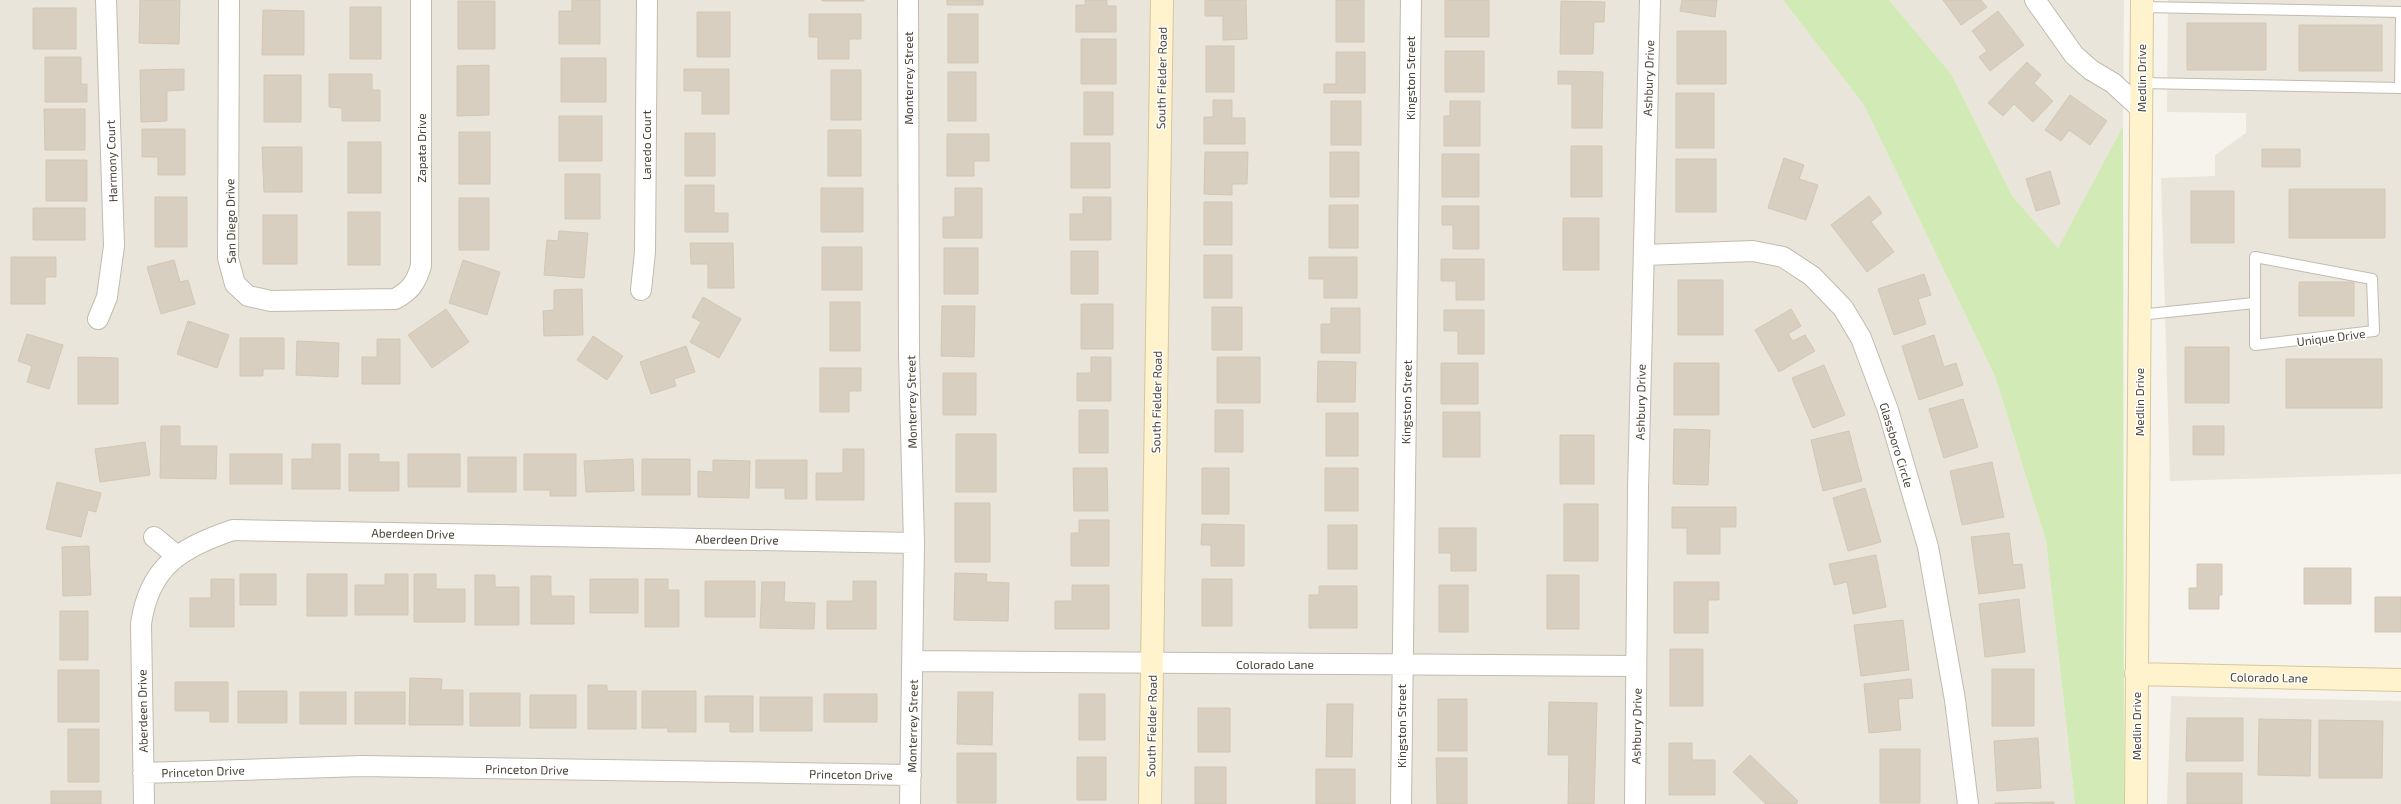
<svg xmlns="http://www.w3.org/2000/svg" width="2401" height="804" font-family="'Exo 2',sans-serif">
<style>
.residential{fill:#eae5da}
.green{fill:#d2eab5}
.building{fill:#d8cfc1;stroke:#d3c7b4}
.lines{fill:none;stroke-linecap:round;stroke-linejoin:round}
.lane-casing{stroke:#c2bbae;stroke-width:12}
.street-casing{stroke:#c2bbae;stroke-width:22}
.secondary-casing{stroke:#d6c79b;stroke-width:24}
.lane{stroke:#fff;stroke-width:10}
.street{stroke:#fff;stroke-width:20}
.secondary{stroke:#fff3cd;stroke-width:22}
.labels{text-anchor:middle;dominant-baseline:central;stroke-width:3;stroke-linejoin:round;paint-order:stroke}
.street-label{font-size:12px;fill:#4b4439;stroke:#fff}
</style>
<rect width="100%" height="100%" fill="#f6f3ec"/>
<path class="residential" d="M0 0H1783L1864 105 1995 376 2046 541 2075 804H0Z
M1889 0H2124L2123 126 2058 248 2013 197 1952 75Z
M2168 0H2401V474L2170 481 2161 178 2215 176V155L2246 133V113L2167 112Z
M2171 696 2401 701V804H2167Z"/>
<path class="green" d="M1783 0H1889L1952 75 2013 197 2058 248 2123 126 2124 804H2075L2046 541 1995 376 1864 105Z"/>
<path class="building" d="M140 0H180L179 44 139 43Z
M572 0H600V44H559V11H572Z
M822 0H864V1H822Z
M947 0H983V5H947Z
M1085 0H1107V6H1116V32H1076V5H1085Z
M1205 0H1246L1247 39 1223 40V16H1205Z
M1336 0H1364V42H1336Z
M1445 0H1489V37H1445Z
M1682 0H1717L1715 17 1680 11Z
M1943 0H1981L1987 7 1961 25Z
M458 1H495V49H458Z
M1561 1 1605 2 1604 22H1594L1593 54H1560Z
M350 7H381V59H350Z
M33 8H76V49H33Z
M263 10 304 11V55H262Z
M1998 11 2024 45 1990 71 1979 57 1987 51 1972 31Z
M697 12H730V57H697Z
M809 14H861V39H849V59H818V37H809Z
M948 14H978V63H948Z
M2187 23H2266V70H2187Z
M2299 25H2382V71H2299Z
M1677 31H1726V84H1677Z
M1081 39H1116V84H1081Z
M1206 46H1234V92H1206Z
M1445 51H1484V92H1445Z
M1336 52H1365V93H1324V84H1336Z
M45 57H81V84H87V102H45Z
M561 58H606V102H561Z
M2027 62 2041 75 2034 83 2053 101 2033 122 2014 104 2003 116 1988 103Z
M489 65V115L457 116V66Z
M184 69V90L167 91V121L141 122 140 70Z
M684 69H729V114H702V91H684Z
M831 70H861V120H831Z
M1558 71 1603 72 1602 128H1572V84H1558Z
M948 72H976V121H948Z
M329 74H372V90H380V121H342V108L329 107Z
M264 75H301V122H264Z
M1084 92H1113V135H1084Z
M1676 93H1714V148H1676Z
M2070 95 2107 121 2090 145 2069 130 2061 141 2045 130Z
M1213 100H1232V118H1245V144H1204V117H1213Z
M1331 101H1361V145H1331Z
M1450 101H1480V146H1444V116H1450Z
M44 109H85V150H45Z
M559 116H602V161H559Z
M142 129H185V175H158V157H142Z
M828 130H861V176H828Z
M459 132H490V184H459Z
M685 133H715V176H685Z
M947 134H989V161H974V176H947Z
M348 142H381V193H348Z
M1071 143H1110V188H1071Z
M1571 146H1602V197H1571Z
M262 147H302V192H264Z
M2262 149H2300V167H2262Z
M1205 152H1248L1247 184H1232V195L1204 194Z
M1330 152H1359V197H1330Z
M1442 154H1479V197H1442Z
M1784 158 1804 165 1799 179 1818 185 1806 220 1768 208Z
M1676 159H1716V212H1676Z
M46 160H87V201H46Z
M2050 171 2060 204 2036 211 2026 179Z
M565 174H600V219H565Z
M685 185H714V213H728V232H685Z
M821 188H863V232H821Z
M955 188H982V238H943V217H955Z
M2289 189H2385V238H2289Z
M2191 191H2234V243H2191Z
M1869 196 1882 213 1871 222 1894 252 1867 272 1831 225Z
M155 197H187V247H155Z
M1083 197H1111V240H1070V214H1083Z
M459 198H489V250H459Z
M1204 202H1232V245H1204Z
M1329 205H1358V248H1329Z
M1442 206H1479V249H1453V225H1442Z
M33 208H85V240H33Z
M348 212H380V265H348Z
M263 215H297V264H263Z
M1563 218H1599V270H1563Z
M559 231 588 233 584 278 544 275 547 240 558 241Z
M690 243H733L734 288H708V264H691Z
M822 247H862V290H822Z
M944 248H978V294H944Z
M1071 251H1098V294H1071Z
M1204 255H1232V298H1204Z
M11 257H56V277H45V304H11Z
M1309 257H1357V298H1324V279H1309Z
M1441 259H1484V300H1456V281H1441Z
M174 260 180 282 188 280 195 304 161 314 147 267Z
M463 260 500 272 487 315 449 303Z
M1924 274 1931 295 1918 299 1926 324 1894 335 1878 289Z
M1678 280H1723V335H1678Z
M2299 282H2354V316H2299Z
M582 289 583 335 544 336 543 311 554 310V290Z
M703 297 741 319 719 358 690 342 701 322 692 317Z
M830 302H860V351H830Z
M1081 304H1113V349H1081Z
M942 306H975L974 357 941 356Z
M1212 307H1242V350H1212Z
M1331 308H1360V353H1321V324H1331Z
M446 309 469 342 432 368 408 335Z
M1791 309 1801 326 1788 334 1793 341 1805 335 1815 351 1779 372 1755 330Z
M1444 310H1484V354H1458V331H1444Z
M188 321 229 335 217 368 177 354Z
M27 334 63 345 49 389 27 382 32 366 18 361Z
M1934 335 1944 367 1956 363 1963 385 1919 400 1902 346Z
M593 336 623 356 607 380 577 360Z
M240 338H284V369H263V376H240Z
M377 339H400V384H362V357H377Z
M297 341 339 343 338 377 296 375Z
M686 346 695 372 674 379 676 386 651 394 640 362Z
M2185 347H2229V403H2185Z
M78 357 118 358V404H78Z
M1091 357H1111V401H1077V373H1091Z
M1217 357H1260V403H1217Z
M2286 359H2382V408H2286Z
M1318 361 1356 362 1355 402H1317Z
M1441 363H1478V404H1441Z
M1674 363H1719V415H1674Z
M1824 365 1845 415 1813 428 1792 378Z
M820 368H861V391H849V412H820Z
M943 373H976V415H943Z
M1963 399 1978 447 1944 458 1929 409Z
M1079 410H1108V453H1079Z
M1215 410H1243V452H1215Z
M1443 412H1480V457H1443Z
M1326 413H1358V456H1326Z
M161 426H180V446H217L216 479 160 478Z
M2193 426H2224V455H2193Z
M1674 429 1710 430 1708 485 1673 484Z
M1849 431 1862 481 1823 491 1811 440Z
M956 434H996V492H956Z
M1560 435H1594V484H1560Z
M145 442 150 475 100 482 95 449Z
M312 444H340V489H292V459H312Z
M843 449H864V500H816V473H843Z
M230 454H282V484H230Z
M349 454H379V462H399V491H349Z
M408 454H460V487H408Z
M524 454H576V496H550V490H524Z
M468 457H516V492H468Z
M633 459 634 491 586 492 584 461Z
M642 459H690V495H642Z
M713 460 750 461 749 498 698 497V471L713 472Z
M756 460H807V499H785V488H756Z
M1992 462 2004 517 1962 525 1950 471Z
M1073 468H1107L1108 511H1074Z
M1202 468H1229V514H1202Z
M1325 468H1358V511H1325Z
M57 482 101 493 96 512 88 510 81 537 46 529Z
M1865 488 1881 542 1848 551 1833 498Z
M955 503H990V562H955Z
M1564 504H1598V561H1564Z
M1672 507H1736V527H1720V554H1687V528H1672Z
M1079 520H1109V566H1071V533H1079Z
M1202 524 1244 525V566H1211V545H1201Z
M1328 525H1357V569H1328Z
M1439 528H1476V571H1451V553H1439Z
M2009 533 2013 565 2022 564 2025 588 1979 594 1971 537Z
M89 546 91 595 63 596 62 547Z
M1876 555 1886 607 1853 614 1847 582 1834 585 1829 564Z
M2197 564H2222V595H2219V609H2189V588H2197Z
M2304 568H2351V604H2304Z
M955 573 987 574 986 582 1009 583 1008 621 954 620Z
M240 574H276V605H240Z
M307 574H347V616H307Z
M385 574H408V615H355V585H385Z
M414 574H436V589H465V622H414Z
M475 575H495V587H519V625H475Z
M1547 575H1579V629H1547Z
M531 576H551V596H574V624H531Z
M211 579H234V627H190V598H211Z
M590 579H638V613H590Z
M645 579H668V590H679V627H645Z
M1202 579H1232V626H1202Z
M705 581H755V617H705Z
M853 581H876V629H827V601H853Z
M762 582H785L784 602 815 603 814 629 760 628Z
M1674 582H1719V600H1708V633H1674Z
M1072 585H1109V629H1055V601H1072Z
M1439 585H1468V632H1439Z
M1319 586H1357V628H1309V595H1319Z
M2375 597H2401V632H2375Z
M2019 599 2025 652 1985 657 1979 604Z
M60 611H88V660H60Z
M1903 620 1909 670 1861 676 1854 625Z
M1670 649H1703V706H1670Z
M1992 669H2034V726H1992Z
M58 670H99V722H58Z
M410 678 442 679 441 690H463V725H409Z
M1911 679 1913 698 1898 699 1901 730 1869 733 1864 684Z
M175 682H228V722H210V711H175Z
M588 685H607V691H636V729H588Z
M238 691H287V723H238Z
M642 691H696V732H668V728H642Z
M300 692H346V724H300Z
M355 692H405V724H355Z
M958 692H993L992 745 957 744Z
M470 693H520V726H470Z
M824 694H877V722H824Z
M1079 694H1105V740H1079Z
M530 695H576V728H530Z
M705 696H753V732H730V722H705Z
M760 697H812V731H760Z
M1438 699H1467V751H1438Z
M1549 702 1597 703 1594 804H1568L1569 755H1548Z
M1327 704H1353L1352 757H1326Z
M1198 708H1230V752H1198Z
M2187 718H2243V761H2186Z
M2259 719 2311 720 2310 776 2258 775Z
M2319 720 2383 721 2382 778H2319Z
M68 729H99V782H68Z
M2038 738 2041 788 1997 791 1994 741Z
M1669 743H1692V760H1715V795H1669Z
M1880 749H1920V803H1880Z
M957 753H996V803H957Z
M1750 755 1798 801 1796 804H1766L1733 772Z
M1077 757H1106V800H1077Z
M1436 758H1467V804H1437Z
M1195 767H1226V804H1195Z
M1316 769H1355V804H1316Z
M2187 773H2242V804H2187Z
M51 791H101V804H51Z
M2054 802V804H1995V803Z"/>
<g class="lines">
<defs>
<path id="lane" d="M2142 7 2401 12
M2141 83 2400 88 2401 17
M2255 257 2372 279 2374 331 2255 345Z
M2139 315 2254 303"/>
<path id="street" d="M229 0 228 258 235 284 248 296 271 301 395 299C410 291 416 283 421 266V0
M908 0 909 355 914 543 910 804
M2035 0 2074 55 2091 70 2113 83 2141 109
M1644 255 1753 251 1783 257 1812 276 1843 308 1861 338 1888 410 1928 547 1955 700 1968 804
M641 290 645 252 647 0
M98 319 107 297 114 246 106 0
M154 537 177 556
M913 661 1636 666
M143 773 362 766 911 775
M144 804 141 624C149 566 182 547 233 530L914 543
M1401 804 1411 0
M1635 804 1638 490 1650 0"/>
<path id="secondary" d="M2136 674 2401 680
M1150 804 1162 0
M2136 804 2142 0"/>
</defs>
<use href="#lane" class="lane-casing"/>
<use href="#street" class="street-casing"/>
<use href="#secondary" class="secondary-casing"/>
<use href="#lane" class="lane"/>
<use href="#street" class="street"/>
<use href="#secondary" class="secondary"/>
</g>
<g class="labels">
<g class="street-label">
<text transform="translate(908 78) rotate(-90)">Monterrey Street</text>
<text transform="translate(1161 78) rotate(-89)">South Fielder Road</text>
<text transform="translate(1410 78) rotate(-90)">Kingston Street</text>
<text transform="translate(1648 78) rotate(-88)">Ashbury Drive</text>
<text transform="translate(2141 78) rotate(-90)">Medlin Drive</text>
<text transform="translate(646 145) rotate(-90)">Laredo Court</text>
<text transform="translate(421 148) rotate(-90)">Zapata Drive</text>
<text transform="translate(111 161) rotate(-92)">Harmony Court</text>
<text transform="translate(230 221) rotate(-91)">San Diego Drive</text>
<text transform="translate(2331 337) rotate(-7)">Unique Drive</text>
<text transform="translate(911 402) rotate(-91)">Monterrey Street</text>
<text transform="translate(1156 402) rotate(-89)">South Fielder Road</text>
<text transform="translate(1406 402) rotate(-89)">Kingston Street</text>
<text transform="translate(1640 402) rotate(-89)">Ashbury Drive</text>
<text transform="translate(2139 402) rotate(-90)">Medlin Drive</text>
<text transform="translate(1897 445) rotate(73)">Glassboro Circle</text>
<text transform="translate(413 533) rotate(1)">Aberdeen Drive</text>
<text transform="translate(737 539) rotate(1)">Aberdeen Drive</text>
<text x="1275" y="664">Colorado Lane</text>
<text transform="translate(2269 677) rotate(1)">Colorado Lane</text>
<text transform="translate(142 711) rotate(-91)">Aberdeen Drive</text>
<text transform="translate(912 726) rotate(-89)">Monterrey Street</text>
<text transform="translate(1151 726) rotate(-89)">South Fielder Road</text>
<text transform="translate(1401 726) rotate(-90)">Kingston Street</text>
<text transform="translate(1636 726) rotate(-89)">Ashbury Drive</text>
<text transform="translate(2136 726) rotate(-90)">Medlin Drive</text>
<text transform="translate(527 769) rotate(1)">Princeton Drive</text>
<text transform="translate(203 771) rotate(-2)">Princeton Drive</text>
<text transform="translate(851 774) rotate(1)">Princeton Drive</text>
</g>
</g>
</svg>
